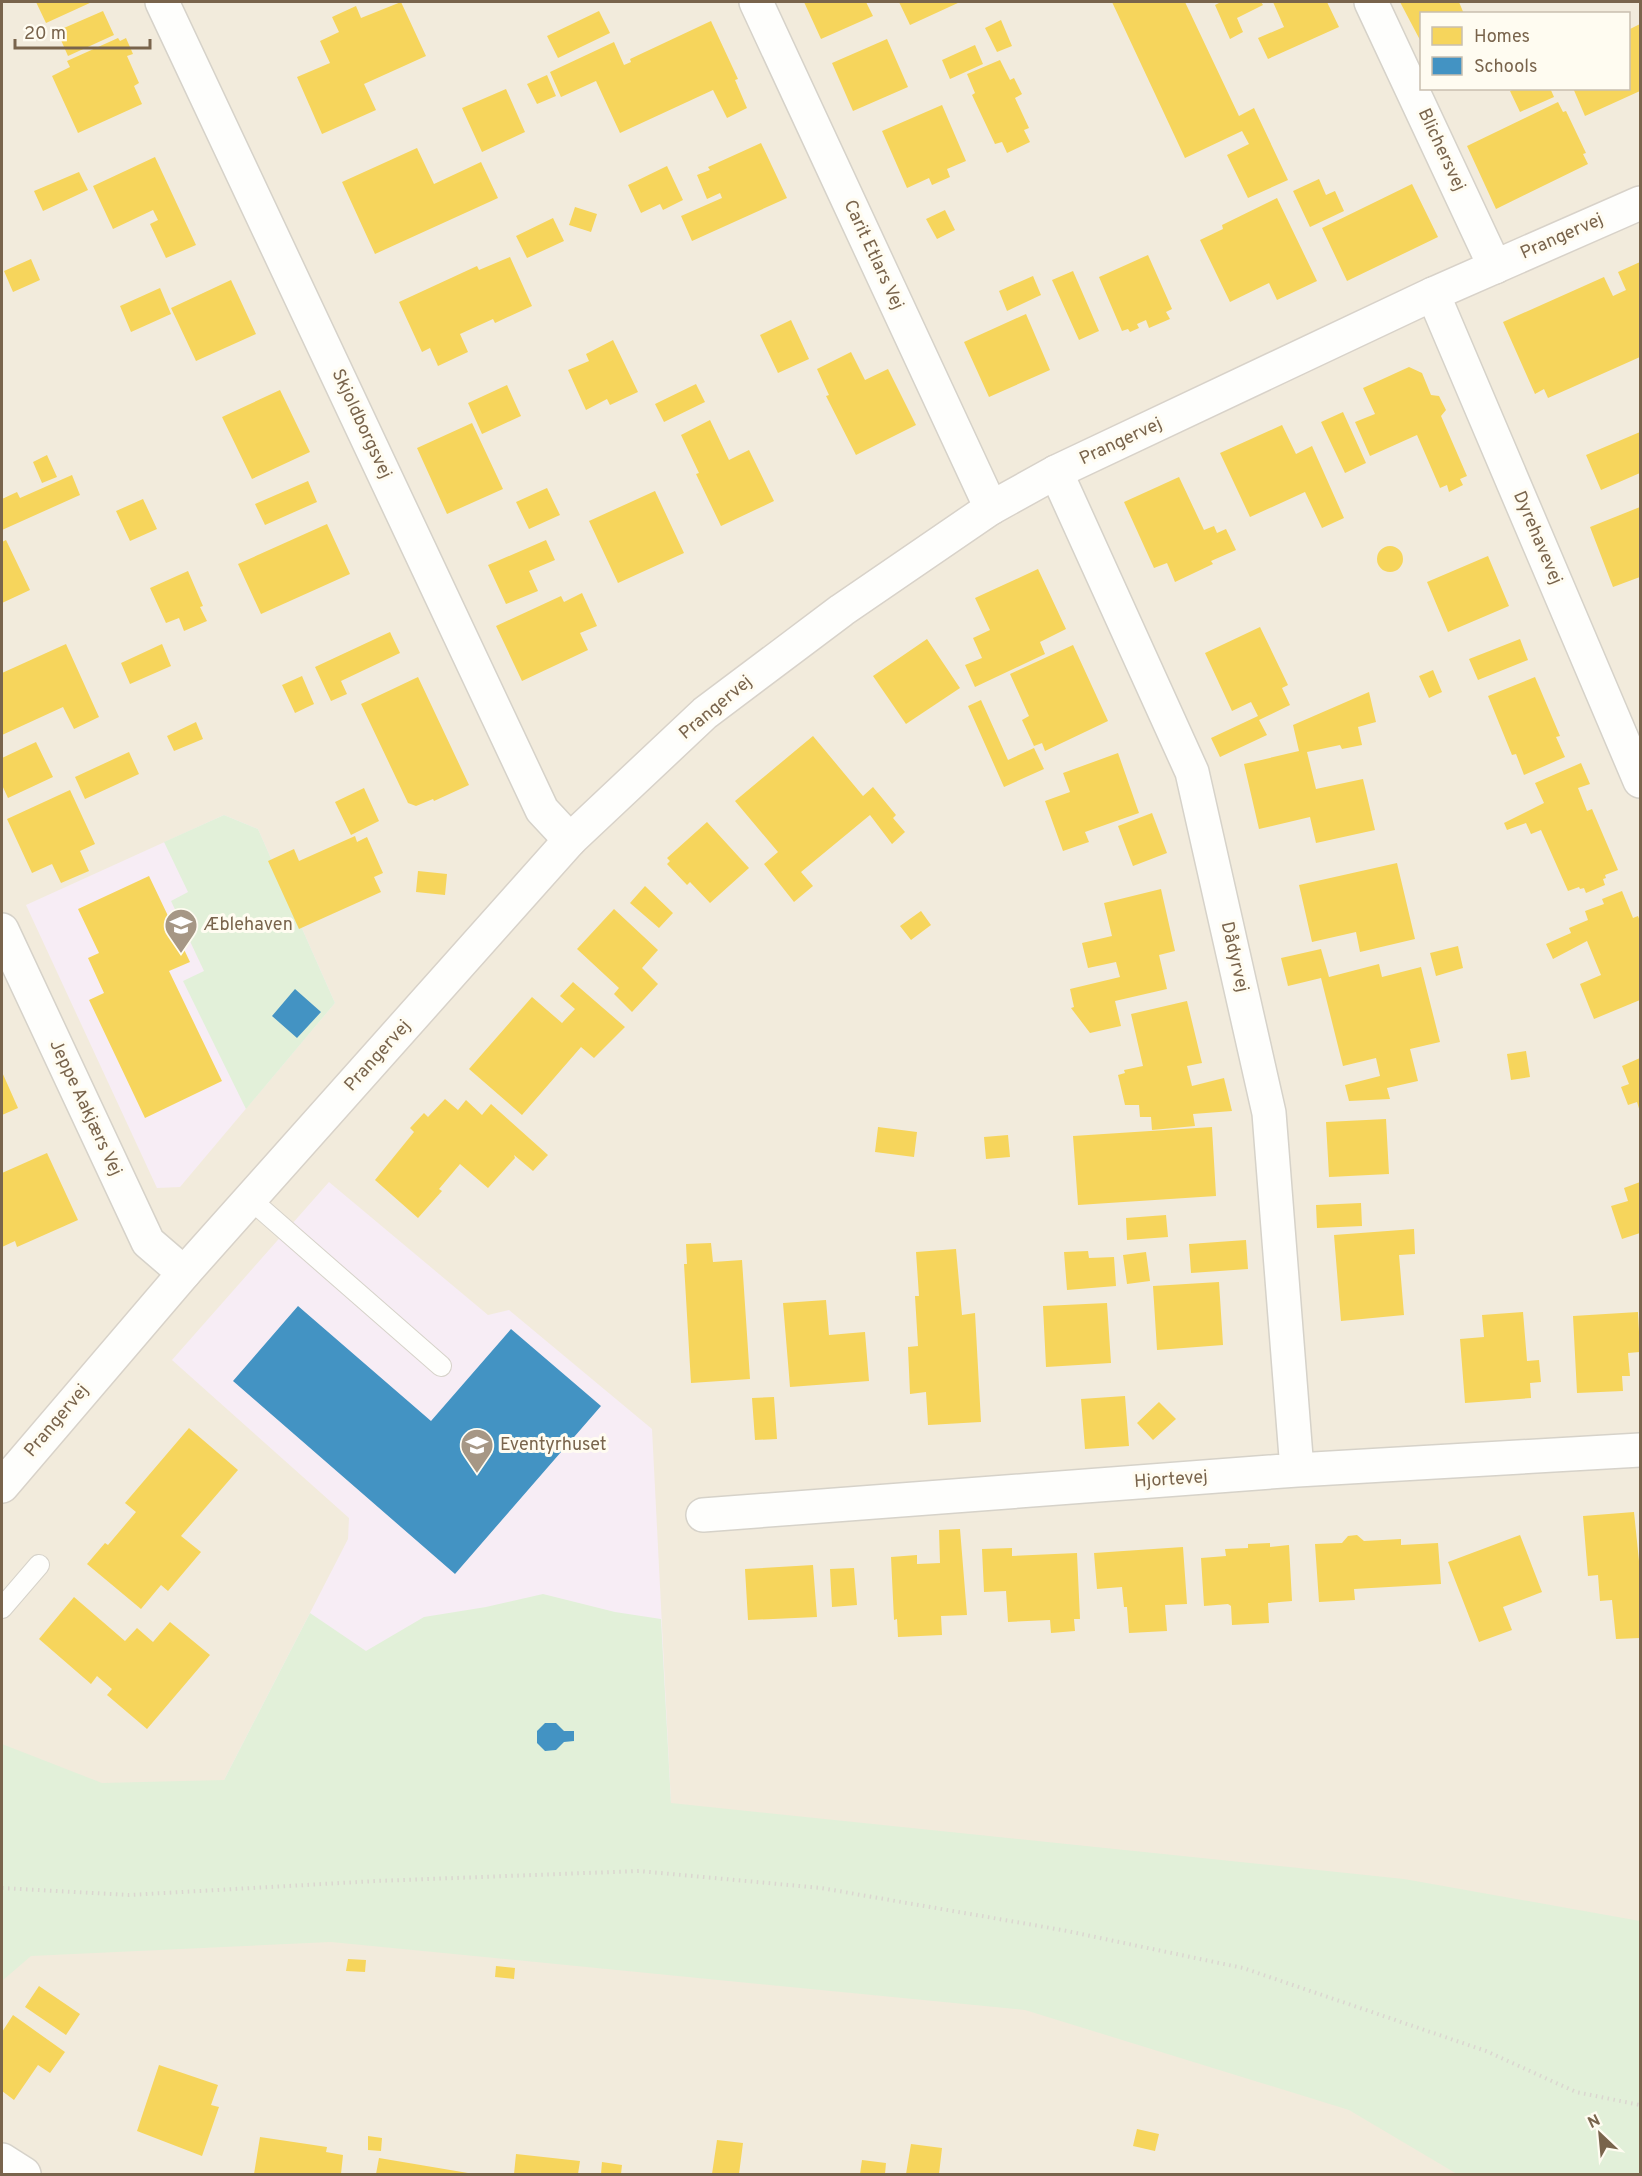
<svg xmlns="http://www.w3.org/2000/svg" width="1642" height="2176" font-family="Overpass,sans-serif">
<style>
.residential{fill:#f2ebdc;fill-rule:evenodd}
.education{fill:#f7edf5}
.green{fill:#e2f0d9}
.homes{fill:#f6d55c}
.schools{fill:#4393c3}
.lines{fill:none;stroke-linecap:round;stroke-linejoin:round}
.lane-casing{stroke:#d6d2c9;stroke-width:22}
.street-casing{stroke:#d6d2c9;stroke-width:36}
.secondary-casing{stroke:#d8d2c9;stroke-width:36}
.path{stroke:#dbd6d0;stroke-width:4;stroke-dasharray:1.5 4.5;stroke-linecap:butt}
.lane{stroke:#fefefc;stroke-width:20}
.street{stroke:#fefefc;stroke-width:33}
.secondary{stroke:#fefefc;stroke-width:33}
.labels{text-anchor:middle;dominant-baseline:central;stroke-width:6;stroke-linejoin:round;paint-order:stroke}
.street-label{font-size:18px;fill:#79644c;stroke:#fffcf1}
.poi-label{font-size:18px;fill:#79644c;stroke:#fffcf1;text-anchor:start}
</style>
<rect width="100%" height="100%" fill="#f9f6ee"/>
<path class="residential" d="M2 2H1640V2174H2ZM1422 14H1628V88H1422Z"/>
<path class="education" d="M224 815 258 829 335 1003 180 1187 157 1188 26 905Z
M329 1182 488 1315 509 1310 652 1429 671 1803 224 1780 348 1539 349 1518 172 1360Z"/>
<path class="green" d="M224 815 258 829 335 1003 246 1109 183 981 204 971 171 901 188 892 164 842Z
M543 1594 615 1612 661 1619 671 1803 1404 1879 1640 1921V2174H1457L1349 2110 1025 2010 331 1942 31 1956 2 1981V1744L102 1783 224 1780 310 1613 366 1651 424 1617 486 1607Z"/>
<path class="homes" d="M36 2H92L46 23Z
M401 2 426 56 364 84 376 110 322 134 297 77 330 63 320 41 339 32 332 17 356 6 361 18Z
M804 2H866L873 16 821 39Z
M899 2H960L910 25Z
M1112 2H1185L1239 116 1254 108 1288 180 1248 198 1227 155 1249 144 1242 131 1185 158Z
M1221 2H1261L1263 5 1237 18 1243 32 1230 39 1215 5Z
M1273 2H1327L1339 27 1268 59 1258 38 1284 27Z
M1400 2H1459L1464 14H1422V39L1420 40Z
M103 11 114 35 68 56 57 31Z
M599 11 610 33 558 58 547 36Z
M1001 20 1012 46 997 52 985 28Z
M711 21 738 79 735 80 747 108 727 118 713 90 620 133 596 81 561 97 550 72 614 42 624 65 631 62 630 59Z
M1640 24V91L1585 116 1573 88H1628V30Z
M118 38 120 41 126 38 133 54 127 56 139 83 134 86 142 104 78 133 52 76 70 67 67 61Z
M887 39 908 87 853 111 832 63Z
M975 45 983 64 950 79 942 60Z
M1000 60 1010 80 1014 78 1022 94 1015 98 1029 128 1024 130 1030 142 1007 153 1002 142 995 144 972 95 975 93 967 74Z
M547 75 556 96 537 104 527 84Z
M1516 88H1550L1554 97 1520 112 1510 91Z
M506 89 525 132 482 152 462 108Z
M1558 102 1563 112 1566 111 1586 153 1583 154 1588 164 1496 209 1467 146Z
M942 105 966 161 947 169 950 177 932 185 929 178 907 188 882 131Z
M761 143 787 198 692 241 681 216 722 198 720 193 707 199 697 175 710 170 708 167Z
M417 148 434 184 481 162 498 198 375 254 342 182Z
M155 157 196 245 166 258 150 224 158 220 153 210 113 229 93 186Z
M667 166 683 200 663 210 660 204 641 213 628 185Z
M79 172 88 190 43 211 34 191Z
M1319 179 1326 195 1335 191 1344 211 1310 227 1293 191Z
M1412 184 1438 237 1347 281 1322 228Z
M1277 198 1317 281 1277 300 1269 283 1230 302 1200 240 1223 229 1222 225Z
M575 207 597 214 591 232 569 225Z
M945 210 955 230 937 239 926 219Z
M553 218 564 241 527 258 516 236Z
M1148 255 1172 309 1166 312 1170 319 1149 328 1146 320 1137 324 1139 328 1130 332 1128 329 1122 331 1099 277Z
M510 257 532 306 495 323 493 319 460 334 468 352 438 366 430 348 422 352 399 302 477 266 479 270Z
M31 259 40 280 13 292 4 271Z
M1640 262V357L1548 398 1544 389 1535 394 1503 322 1604 277 1613 296 1626 290 1618 272Z
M1073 271 1099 331 1079 340 1052 280Z
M1033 276 1041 295 1007 311 999 291Z
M231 280 256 334 196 361 171 308Z
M160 288 171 314 131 332 120 306Z
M1026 314 1050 370 989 397 964 342Z
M791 320 809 359 778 373 760 335Z
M613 340 638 392 610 405 607 399 586 410 568 370 589 361 586 354Z
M851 352 865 380 888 369 916 425 856 455 826 396 829 395 817 369Z
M1409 367 1422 373 1431 395 1439 396 1446 410 1441 416 1467 476 1460 479 1463 485 1449 492 1447 485 1440 488 1417 435 1370 456 1355 422 1375 414 1363 388Z
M696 384 705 402 664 422 655 404Z
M507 385 521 416 482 434 468 403Z
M280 390 310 452 252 479 222 417Z
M1343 412 1366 463 1345 473 1321 422Z
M710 420 729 460 749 450 774 501 721 526 696 474 699 473 681 435Z
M472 423 503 489 447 514 417 448Z
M1282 425 1296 454 1312 446 1344 518 1322 528 1305 492 1250 517 1220 453Z
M1640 432V473L1601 490 1586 455Z
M47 455 57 477 42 483 33 462Z
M72 475 80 495 2 530V499L17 492 20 498Z
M1179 477 1204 530 1214 526 1217 533 1226 529 1236 550 1211 561 1213 564 1175 582 1167 563 1154 568 1124 502Z
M308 481 317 502 265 525 255 504Z
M547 488 560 515 529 529 516 502Z
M655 491 684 553 618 583 589 521Z
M143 499 157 529 130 541 116 511Z
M1640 507V577L1613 587 1590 527Z
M327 524 350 574 261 614 238 564Z
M6 540 30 590 2 603V542Z
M546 540 555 560 529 571 538 591 506 604 488 565Z
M1377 559a13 13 0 1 1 26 0a13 13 0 1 1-26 0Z
M1488 556 1509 606 1448 632 1427 582Z
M1038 569 1066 629 1040 642 1045 654 975 687 965 665 982 658 973 638 990 630 975 598Z
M188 571 203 606 200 607 207 621 184 631 179 618 166 623 150 588Z
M582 593 597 626 580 633 588 650 522 681 496 626 561 596 564 602Z
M1260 627 1288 685 1282 688 1290 705 1259 720 1267 735 1220 757 1211 738 1258 716 1251 702 1232 711 1205 653Z
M390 632 400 653 341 681 347 694 331 701 315 667Z
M927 639 960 688 906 724 873 676Z
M1520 639 1528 660 1478 680 1469 659Z
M66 644 99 717 74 729 63 707 2 735V673Z
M162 644 171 666 130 684 121 663Z
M1073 645 1108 721 1045 751 1042 743 1034 746 1022 720 1029 716 1010 674Z
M1433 670 1442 692 1429 698 1419 676Z
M302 676 314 704 295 713 282 685Z
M418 677 469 785 434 801 433 799 416 806 408 803 361 704Z
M1535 677 1560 736 1556 737 1565 757 1524 775 1516 754 1512 755 1488 696Z
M1369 692 1376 722 1358 727 1362 745 1342 749 1340 745 1307 752 1316 789 1363 779 1375 830 1316 843 1310 817 1259 829 1244 764 1299 751 1293 725Z
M981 700 1008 760 1034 748 1044 769 1004 787 968 706Z
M196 722 203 739 174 751 167 736Z
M813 736 863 796 873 787 896 815 893 818 905 832 892 844 870 815 801 872 813 886 794 902 764 864 778 852 735 801Z
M36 742 53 777 8 798 2 785V758Z
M129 752 139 774 85 799 75 777Z
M1118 753 1139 813 1085 832 1089 842 1063 851 1045 801 1070 792 1063 773Z
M1581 763 1590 784 1578 788 1587 811 1592 809 1618 870 1605 875 1606 878 1603 879 1605 885 1586 893 1584 888 1580 889 1579 887 1568 891 1541 830 1531 834 1526 823 1507 830 1504 823 1544 803 1535 783Z
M364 788 379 821 351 835 335 802Z
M70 790 95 844 80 851 89 871 61 883 52 864 32 873 7 819Z
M1152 813 1167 853 1133 866 1118 826Z
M707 822 749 868 710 903 690 882 687 885 667 864 670 861 667 858Z
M355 836 357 842 367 837 383 873 374 877 381 892 299 929 268 861 294 849 299 861Z
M1397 863 1415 939 1360 952 1356 932 1312 942 1299 885Z
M418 871 447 874 445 895 416 892Z
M149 876 190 962 169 971 222 1081 145 1118 89 1000 104 993 88 958 99 953 78 909Z
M645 886 673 913 659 928 630 903Z
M1161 889 1175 951 1159 955 1167 989 1115 1001 1121 1026 1090 1033 1071 1008 1074 1007 1070 989 1120 977 1116 962 1088 968 1082 943 1112 936 1104 903Z
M1622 891 1633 918 1638 916 1640 921V1000L1594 1019 1580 984 1601 975 1587 941 1553 959 1546 944 1571 933 1569 928 1588 920 1585 911 1604 904 1602 899Z
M614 909 658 950 642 968 658 984 632 1012 614 994 619 988 577 949Z
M921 911 931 925 911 940 900 926Z
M1458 946 1463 968 1436 976 1430 953Z
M1321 949 1329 977 1379 964 1382 977 1421 967 1440 1042 1410 1049 1418 1081 1387 1088 1390 1099 1349 1101 1345 1085 1380 1076 1376 1058 1343 1066 1321 978 1288 986 1281 958Z
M573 982 625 1027 594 1058 581 1047 522 1115 469 1069 532 997 562 1023 575 1009 560 996Z
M1187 1001 1202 1063 1187 1066 1192 1086 1224 1078 1232 1111 1193 1114 1195 1126 1152 1130 1151 1117H1140L1139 1105H1125L1118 1075 1125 1073 1124 1070 1143 1066 1131 1014Z
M1526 1051 1530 1077 1511 1080 1507 1054Z
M1640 1058V1112L1637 1102 1628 1105 1621 1087 1629 1084 1622 1066Z
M2 1072 18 1108 2 1115Z
M445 1099 458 1110 466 1100 482 1115 491 1104 548 1155 533 1171 514 1155 515 1158 488 1188 460 1164 439 1189 442 1191 418 1218 375 1180 414 1132 410 1128 424 1113 428 1117Z
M1386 1119 1389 1174 1329 1177 1326 1122Z
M878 1127 917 1132 914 1157 875 1152Z
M1212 1127 1216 1196 1078 1205 1073 1136Z
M1008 1135 1010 1157 986 1159 984 1137Z
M47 1153 78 1220 17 1247 15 1241 2 1247V1173Z
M1640 1182V1233L1622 1239 1611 1206 1628 1201 1624 1188Z
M1361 1203 1362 1226 1317 1228 1316 1205Z
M1166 1215 1168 1237 1127 1240 1126 1218Z
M1414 1229 1415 1254 1399 1255 1404 1315 1341 1321 1334 1235Z
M1246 1240 1248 1269 1191 1273 1189 1244Z
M711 1243 713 1262 742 1260 750 1379 691 1383 684 1264H687L686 1244Z
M956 1249 962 1315 975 1313 981 1422 928 1425 926 1392 910 1394 908 1347 918 1346 915 1296H919L916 1252Z
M1088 1251 1089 1258 1114 1257 1116 1286 1067 1290 1064 1252Z
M1146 1252 1150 1281 1127 1284 1123 1255Z
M1219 1282 1223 1345 1157 1350 1153 1286Z
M826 1300 829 1335 865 1332 869 1381 790 1387 783 1303Z
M1107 1303 1111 1363 1046 1367 1043 1306Z
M1523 1312 1527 1361 1539 1360 1541 1382 1530 1383 1531 1398 1465 1403 1460 1339 1484 1337 1482 1315Z
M1638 1312 1640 1352 1628 1353 1630 1376H1622L1623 1391 1577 1393 1573 1316Z
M1125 1396 1129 1446 1085 1449 1081 1399Z
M774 1397 777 1439 755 1440 752 1398Z
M1159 1402 1176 1419 1153 1440 1137 1423Z
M189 1428 238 1470 181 1536 201 1552 168 1591 161 1585 141 1609 87 1564 105 1543 108 1545 136 1512 125 1503Z
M1634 1512 1640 1571V1638L1616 1639 1612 1600 1600 1601 1598 1575 1588 1576 1583 1516Z
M960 1529 967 1615 941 1616 942 1635 898 1637 897 1619 894 1620 891 1557 917 1555V1564L940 1563 939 1530Z
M1357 1535 1364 1541 1401 1539V1545L1438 1543 1441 1584 1354 1589 1355 1600 1319 1602 1315 1544 1342 1543 1348 1536Z
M1520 1535 1542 1592 1503 1607 1512 1630 1479 1642 1448 1562Z
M1270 1543V1547L1289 1545 1292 1601 1268 1603 1269 1623 1232 1625 1231 1606 1228 1604 1204 1606 1201 1558 1226 1556 1225 1549 1248 1548V1544Z
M1183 1547 1187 1604 1165 1605 1167 1631 1129 1633 1127 1607H1124L1122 1587 1097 1589 1094 1553Z
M1012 1548V1556L1077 1553 1080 1619H1074L1075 1631 1051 1633 1050 1620 1008 1622 1006 1591 984 1592 982 1549Z
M813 1565 817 1617 748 1620 745 1569Z
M854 1568 857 1605 832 1607 830 1569Z
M74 1597 125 1641 137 1628 153 1642 170 1622 210 1655 147 1729 107 1695 112 1689 97 1676 91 1684 39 1639Z
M348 1959 366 1960 365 1972 346 1971Z
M496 1966 515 1968 514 1979 495 1977Z
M39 1986 80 2014 66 2035 25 2007Z
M13 2015 65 2052 50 2073 38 2065 14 2100 2 2091V2032Z
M159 2065 218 2085 211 2105 219 2107 202 2156 137 2131Z
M1137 2129 1159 2134 1155 2151 1133 2146Z
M368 2136 382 2138 381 2151 368 2150Z
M260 2137 327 2147 326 2152 343 2155 341 2174H254Z
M717 2140 743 2143 739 2174H712Z
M911 2144 942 2148 939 2174H906Z
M516 2154 580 2161 578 2174H514Z
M379 2158 468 2173V2174H376Z
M862 2160 886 2163 885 2174H860Z
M602 2162 622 2165 621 2174H601Z"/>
<path class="schools" d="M295 989 321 1012 297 1038 272 1016Z
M298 1306 431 1421 511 1329 601 1406 455 1574 233 1381Z
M545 1723H556L564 1731H574V1741L564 1742 556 1750 545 1751 537 1743V1731Z"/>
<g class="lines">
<defs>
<path id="lane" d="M250 1199 441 1366
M2 1608 39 1565"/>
<path id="street" d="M162 2 542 810 570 840
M756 2 991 508
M1371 2 1495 267
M1433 294 1640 781
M1056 472 1192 772 1269 1113 1297 1470
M2 930 148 1242 184 1273
M703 1515 1297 1470 1640 1450
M2 2160 24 2174"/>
<path id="secondary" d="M2 1486 184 1273 570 840 705 713 842 610 991 508 1056 472 1433 294 1640 203"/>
</defs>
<use href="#lane" class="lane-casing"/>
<use href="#street" class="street-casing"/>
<use href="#secondary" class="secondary-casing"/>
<path class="path" d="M2 1888 129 1895 376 1881 639 1871 821 1888 1062 1930 1243 1968 1486 2051 1576 2092 1640 2105"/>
<use href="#lane" class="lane"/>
<use href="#street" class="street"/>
<use href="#secondary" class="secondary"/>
</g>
<defs>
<symbol id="school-pin" viewBox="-11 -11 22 30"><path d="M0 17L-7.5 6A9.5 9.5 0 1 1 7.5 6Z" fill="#a69785" stroke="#fffcf1"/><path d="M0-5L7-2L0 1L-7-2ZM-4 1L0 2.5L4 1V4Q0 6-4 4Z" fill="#fff"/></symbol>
</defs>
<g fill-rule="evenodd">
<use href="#school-pin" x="162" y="906" width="38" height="52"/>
<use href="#school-pin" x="458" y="1426" width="38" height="52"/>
</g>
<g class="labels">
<g class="street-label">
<text transform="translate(1441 150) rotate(65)">Blichersvej</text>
<text transform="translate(1562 237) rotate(-24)">Prangervej</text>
<text transform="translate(873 255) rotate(65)">Carit Etlars Vej</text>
<text transform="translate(361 424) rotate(65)">Skjoldborgsvej</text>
<text transform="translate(1121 442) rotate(-25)">Prangervej</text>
<text transform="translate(1537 538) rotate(67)">Dyrehavevej</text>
<text transform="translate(716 708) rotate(-40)">Prangervej</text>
<text transform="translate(1234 957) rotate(77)">Dådyrvej</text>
<text transform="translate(378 1056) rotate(-48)">Prangervej</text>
<text transform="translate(85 1108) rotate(65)">Jeppe Aakjærs Vej</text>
<text transform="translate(57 1421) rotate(-50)">Prangervej</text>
<text transform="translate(1171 1480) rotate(-4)">Hjortevej</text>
</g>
<g class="poi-label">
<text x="204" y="925">Æblehaven</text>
<text x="500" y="1445">Eventyrhuset</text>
</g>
</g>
<rect width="1642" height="2176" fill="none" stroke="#79644c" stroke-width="6"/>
<rect x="1420" y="12" width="210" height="78" fill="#fffcf1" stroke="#c9bfaf" stroke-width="1.5"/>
<rect x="1432" y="27" width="30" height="18" fill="#f6d55c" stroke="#c9bfaf" stroke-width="1.5"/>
<text x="1474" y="42" font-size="18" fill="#79644c">Homes</text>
<rect x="1432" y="57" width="30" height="18" fill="#4393c3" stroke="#c9bfaf" stroke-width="1.5"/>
<text x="1474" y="72" font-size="18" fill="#79644c">Schools</text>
<g transform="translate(1600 2134) rotate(334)" stroke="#fffcf1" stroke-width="4.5" paint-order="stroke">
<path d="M0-4.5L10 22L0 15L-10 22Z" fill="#79644c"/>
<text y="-9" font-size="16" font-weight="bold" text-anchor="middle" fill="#79644c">N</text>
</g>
<path d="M15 39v9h135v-9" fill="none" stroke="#79644c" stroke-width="3"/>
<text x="24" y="39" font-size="18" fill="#79644c" stroke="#fffcf1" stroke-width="4.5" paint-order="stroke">20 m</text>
</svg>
